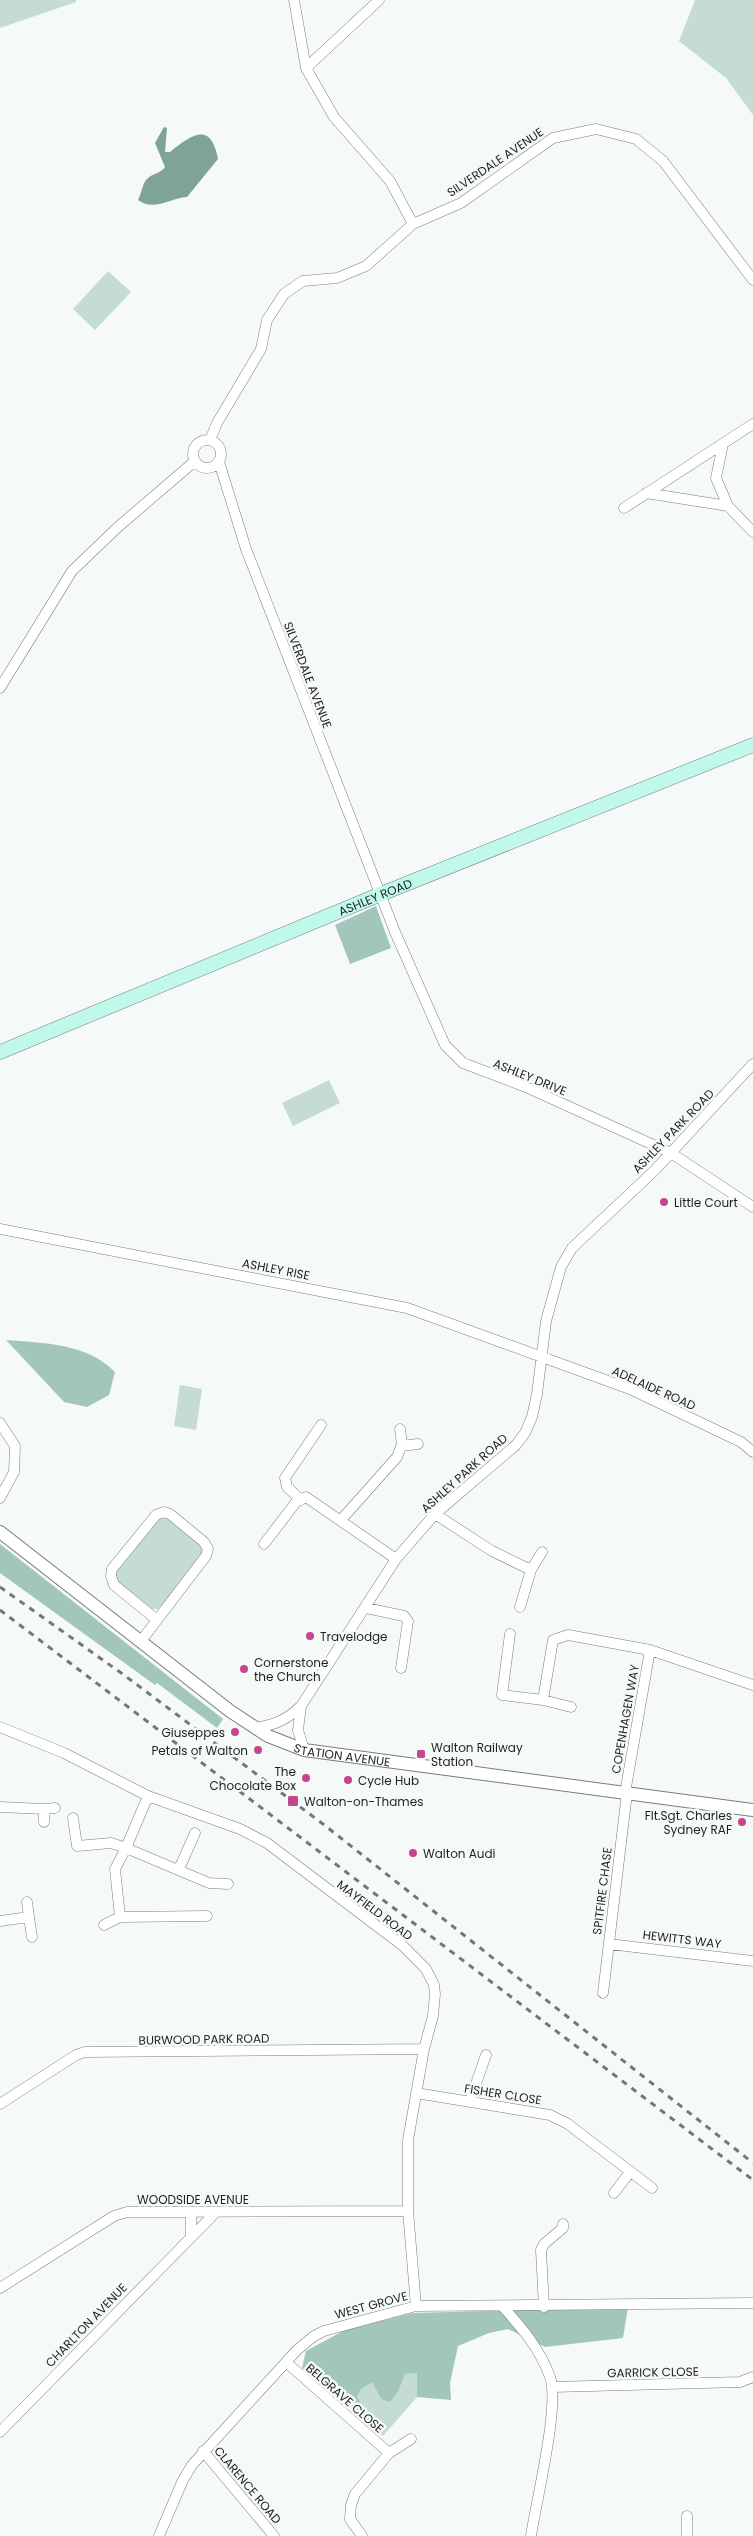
<svg xmlns="http://www.w3.org/2000/svg" width="753" height="2536" font-family="Poppins,sans-serif">
<style>
.green{fill:#c4dcd4}
.forest{fill:#a2c6bb}
.water{fill:#80a398}
.lines{fill:none;stroke-linecap:round;stroke-linejoin:round}
.minor-casing{stroke:#797d7c;stroke-width:11}
.tertiary-casing{stroke:#797d7c;stroke-width:14}
.secondary-casing{stroke:#797d7c;stroke-width:15}
.minor{stroke:#fff;stroke-width:10}
.tertiary{stroke:#fff;stroke-width:12}
.secondary{stroke:#c1f8ec;stroke-width:14}
.rail{stroke:#747776;stroke-width:3;stroke-dasharray:6 6;stroke-linecap:butt}
.poi-dot{fill:#c6458f;stroke:#f5faf8;stroke-width:2}
.labels{text-anchor:middle;dominant-baseline:central;stroke-width:5;stroke-linejoin:round;paint-order:stroke}
.street-label{font-size:12px;fill:#1f2120;stroke:#f5faf8}
.poi-label{font-size:12px;fill:#1f2120;stroke:#f5faf8;text-anchor:start}
</style>
<rect width="100%" height="100%" fill="#f5faf8"/>
<path class="green" d="M0 0H76V2L0 28Z
M695 0H753V115L726 78 679 41Z
M108 271 131 292 95 330 73 309Z
M329 1080 340 1103 293 1126 282 1103Z
M180 1385 202 1389 196 1430 174 1426Z
M166 1516 203 1545 205 1550 167 1603 158 1609H152L116 1583V1569L159 1517Z
M417 2373V2397L383 2436 371 2426 375 2422 357 2397 361 2389 372 2381 381 2399 399 2390 405 2374Z"/>
<path class="forest" d="M376 906 391 948 350 964 335 925Z
M6 1340C43 1343 87 1343 115 1372L109 1395 87 1407 64 1402Z
M0 1544 223 1719 217 1728 157 1683 155 1685 0 1573Z
M628 2307 623 2338 545 2347 508 2329 489 2333 458 2346 450 2383 451 2400 417 2397V2373L405 2374 399 2390 390 2402 381 2399 372 2382 361 2389 357 2397 375 2422 371 2426 302 2368 306 2351 345 2330 413 2313Z"/>
<path class="water" d="M164 127 167 128 165 152H170C192 134 211 121 218 159L187 197C170 198 154 212 138 200 142 193 142 183 148 178 154 173 161 173 165 167L155 143Z"/>
<g class="lines">
<defs>
<path id="minor" d="M294 0 306 68 334 117 390 181 413 224
M306 68 379 0
M210 440 217 423 261 349 267 320 284 294 303 281 337 278 366 266 413 224 461 203 553 138 596 129 636 139 663 161 753 280
M193 454a14 14 0 1 1 28 0a14 14 0 1 1-28 0Z
M723 444 716 478 728 506
M219 462 246 549 395 932 445 1045 463 1063 526 1087 671 1153 753 1207
M646 493 728 506 753 532
M624 508 753 424
M0 688 72 571 118 527 195 461
M0 1229 407 1308 630 1389 741 1442 753 1452
M0 1423 15 1446 14 1472 0 1498
M401 1446 418 1444
M301 1500 287 1487 285 1478 321 1425
M435 1514 492 1551 531 1570
M341 1520 397 1457 402 1444 400 1429
M264 1544 297 1501 306 1497 396 1559
M520 1607 531 1570 542 1552
M366 1608 404 1616 408 1621 401 1668
M510 1634 502 1695 543 1700 553 1640 568 1635 650 1650 753 1685
M141 1641 206 1556 208 1549 204 1542 170 1514 164 1512 156 1515 112 1569 111 1576 114 1585 157 1620
M543 1700 571 1707
M301 1706 298 1730 304 1750
M0 1727 64 1753 148 1796 240 1829 267 1843 402 1945 426 1969 434 1985 435 1994 433 2016 424 2049 408 2140V2211L416 2306
M255 1728C274 1725 287 1720 301 1706L396 1559 435 1514 516 1445 525 1433 532 1417 537 1394 546 1321 561 1267 572 1248 655 1170 753 1064
M625 1793 650 1650
M0 1807 44 1809
M73 1818 77 1846 111 1843 126 1848 148 1796
M44 1822V1809L55 1808
M179 1869 195 1833
M29 1917 32 1937
M120 1917 115 1869 126 1848 209 1883 228 1884
M0 1921 29 1917 27 1902
M104 1925 120 1917 207 1916
M609 1944 753 1961
M603 1993 627 1793
M416 2093 550 2115 568 2124 652 2188
M470 2101 486 2055
M0 2104 76 2055 85 2052 424 2049
M614 2193 630 2172
M191 2235V2212
M0 2288 114 2216 127 2212 408 2211
M503 2307C522 2328 540 2349 550 2377 560 2406 536 2501 531 2536
M544 2307 541 2250 544 2244 563 2228V2224
M286 2362 389 2453
M553 2387 740 2382 753 2377
M0 2432 216 2212
M203 2451 274 2536
M159 2536 183 2480 192 2465 297 2350 314 2336 324 2331 416 2306 753 2303
M362 2536 350 2519 351 2505 355 2494 389 2453 411 2439
M687 2536V2516"/>
<g id="tertiary">
<path id="s1" d="M0 1532 230 1711 268 1736 304 1750 753 1810"/>
</g>
<g id="secondary">
<path id="s2" d="M0 1052 381 894 753 745"/>
</g>
</defs>
<use href="#minor" class="minor-casing"/>
<use href="#tertiary" class="tertiary-casing"/>
<use href="#secondary" class="secondary-casing"/>
<use href="#minor" class="minor"/>
<use href="#tertiary" class="tertiary"/>
<use href="#secondary" class="secondary"/>
<path class="rail" d="M0 1587 124 1675 323 1824 753 2163
M0 1610 753 2180"/>
</g>
<g class="poi-dot">
<circle cx="664" cy="1202" r="5"/>
<circle cx="310" cy="1636" r="5"/>
<circle cx="244" cy="1669" r="5"/>
<circle cx="235" cy="1732" r="5"/>
<circle cx="258" cy="1750" r="5"/>
<rect x="416" y="1749" width="10" height="10" rx="2.5"/>
<circle cx="306" cy="1778" r="5"/>
<circle cx="348" cy="1780" r="5"/>
<rect x="287" y="1795" width="12" height="12" rx="2.5"/>
<circle cx="742" cy="1822" r="5"/>
<circle cx="413" cy="1853" r="5"/>
</g>
<g class="labels">
<g class="street-label">
<text transform="translate(495 162) rotate(-34)">SILVERDALE AVENUE</text>
<text transform="translate(308 675) rotate(69)">SILVERDALE AVENUE</text>
<text stroke="none"><textPath href="#s2" startOffset="406">ASHLEY ROAD</textPath></text>
<text transform="translate(530 1077) rotate(22)">ASHLEY DRIVE</text>
<text transform="translate(673 1131) rotate(-46)">ASHLEY PARK ROAD</text>
<text transform="translate(276 1269) rotate(11)">ASHLEY RISE</text>
<text transform="translate(654 1388) rotate(24)">ADELAIDE ROAD</text>
<text transform="translate(464 1473) rotate(-42)">ASHLEY PARK ROAD</text>
<text transform="translate(625 1719) rotate(-80)">COPENHAGEN WAY</text>
<text stroke="none"><textPath href="#s1" startOffset="414">STATION AVENUE</textPath></text>
<text transform="translate(602 1891) rotate(-83)">SPITFIRE CHASE</text>
<text transform="translate(375 1910) rotate(37)">MAYFIELD ROAD</text>
<text transform="translate(682 1939) rotate(7)">HEWITTS WAY</text>
<text transform="translate(204 2039) rotate(-1)">BURWOOD PARK ROAD</text>
<text transform="translate(503 2094) rotate(9)">FISHER CLOSE</text>
<text x="193" y="2199">WOODSIDE AVENUE</text>
<text transform="translate(371 2305) rotate(-15)">WEST GROVE</text>
<text transform="translate(86 2325) rotate(-46)">CHARLTON AVENUE</text>
<text transform="translate(653 2372) rotate(-1)">GARRICK CLOSE</text>
<text transform="translate(345 2398) rotate(41)">BELGRAVE CLOSE</text>
<text transform="translate(248 2485) rotate(50)">CLARENCE ROAD</text>
</g>
<g class="poi-label">
<text x="674" y="1202">Little Court</text>
<text x="320" y="1636">Travelodge</text>
<text x="254" y="1662">Cornerstone<tspan x="254" dy="14">the Church</tspan></text>
<text x="225" y="1732" text-anchor="end">Giuseppes</text>
<text x="431" y="1747">Walton Railway<tspan x="431" dy="14">Station</tspan></text>
<text x="248" y="1750" text-anchor="end">Petals of Walton</text>
<text x="296" y="1771" text-anchor="end">The<tspan x="296" dy="14">Chocolate Box</tspan></text>
<text x="358" y="1780">Cycle Hub</text>
<text x="304" y="1801">Walton-on-Thames</text>
<text x="732" y="1815" text-anchor="end">Flt.Sgt. Charles<tspan x="732" dy="14">Sydney RAF</tspan></text>
<text x="423" y="1853">Walton Audi</text>
</g>
</g>
</svg>
